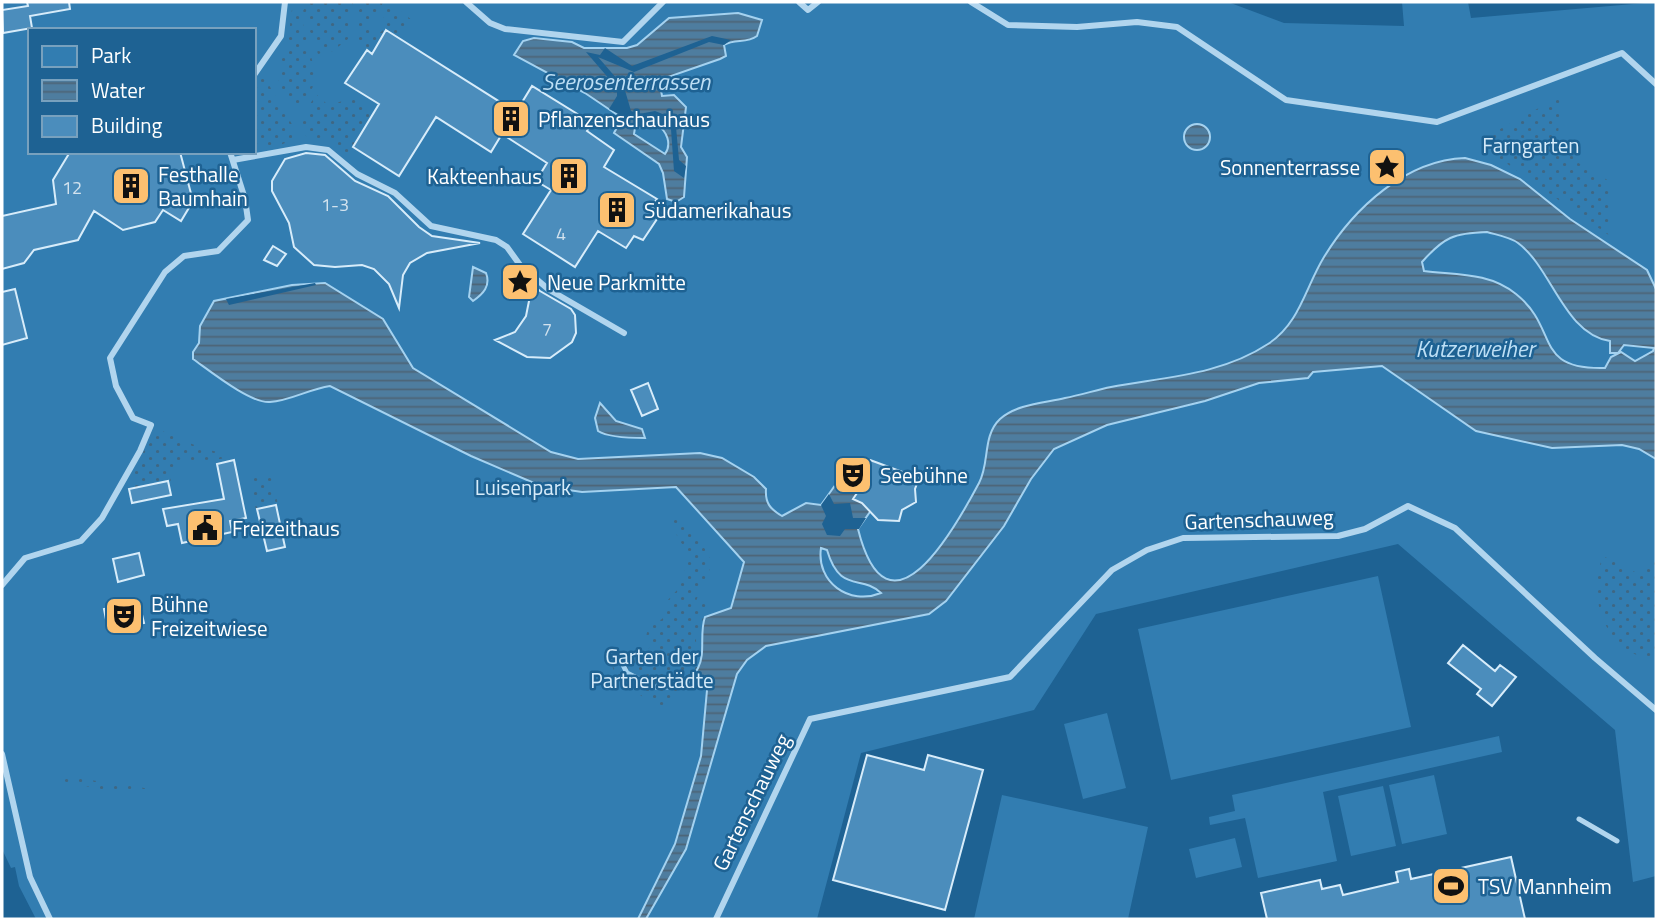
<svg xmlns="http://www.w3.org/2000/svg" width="1658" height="921" font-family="'Titillium Web',sans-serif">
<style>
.park{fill:#327db1;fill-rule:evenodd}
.garden{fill:url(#garden-dots)}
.water{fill:url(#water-rules);stroke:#a4d2f0;stroke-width:2;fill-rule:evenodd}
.pier{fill:#1e6293}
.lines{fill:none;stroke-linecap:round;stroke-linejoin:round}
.stream{stroke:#a4d2f0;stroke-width:5}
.building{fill:#4b8dbc;stroke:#d7ecfa;stroke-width:2}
.service{stroke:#b1d5ee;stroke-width:5}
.pedestrian{stroke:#b1d5ee;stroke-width:6}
.labels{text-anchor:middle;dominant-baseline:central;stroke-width:5;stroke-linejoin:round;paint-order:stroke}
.number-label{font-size:18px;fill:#d2e2ee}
.poi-label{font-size:21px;fill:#fff;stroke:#1e6293;text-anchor:start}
.park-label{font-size:21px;fill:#d7ecfa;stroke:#1e6293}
.street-label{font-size:21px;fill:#fff;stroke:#1e6293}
.water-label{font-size:23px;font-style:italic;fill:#bddff5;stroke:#1e6293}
</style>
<defs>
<pattern id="garden-dots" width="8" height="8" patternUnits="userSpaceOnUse" patternTransform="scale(1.75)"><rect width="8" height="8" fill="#327db1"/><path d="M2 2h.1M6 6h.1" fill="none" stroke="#3e6784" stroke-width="1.8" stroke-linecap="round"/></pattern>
<pattern id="water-rules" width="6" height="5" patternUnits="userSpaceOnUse" patternTransform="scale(1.75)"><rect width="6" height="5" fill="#4e7d9f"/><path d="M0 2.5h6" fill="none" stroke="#4d6476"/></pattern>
</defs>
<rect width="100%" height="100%" fill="#1e6293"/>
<path class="park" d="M2 2H1228L1284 23 1404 26 1402 2H1468L1471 18 1656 2V876L1633 882 1615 730 1398 544 1096 614 1034 710 861 753 817 919H36L19 886 15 867 11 868 2 849ZM30 30H254V152H30Z
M1378 576 1411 727 1171 780 1138 629Z
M1107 713 1126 788 1083 799 1064 724Z
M1499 736 1502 752 1323 792 1337 861 1258 878 1245 818 1210 825 1209 817 1235 811 1232 795Z
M1434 775 1447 834 1402 844 1389 785Z
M1383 786 1396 846 1351 856 1338 796Z
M1002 795 1148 827 1128 919H974Z
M1235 838 1242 867 1196 878 1189 849Z"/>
<path class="garden" d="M309 2H354L349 9 348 39 333 51 318 54 303 11Z
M366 2H383L378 15 370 22 376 32H381L386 26 383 17 390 3 413 21 400 38 386 30 372 54 353 43 359 28V10Z
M293 6H298L300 12 317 80 302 105 295 109C271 85 276 72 287 44 291 33 289 18 293 6Z
M263 75 293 126 292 140 278 146 254 147V83Z
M316 94 328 105 354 98 375 111 348 158 329 140 307 137 298 125Z
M1561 96 1558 136 1577 162 1609 181 1610 236 1476 142Z
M160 430 199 447 232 456C215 462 204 458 188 462 181 464 176 471 169 474L171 481 129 489 135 471 142 463 143 452Z
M271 472 278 505 256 510 250 479Z
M673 517C690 525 706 546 712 564L696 601 716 603C708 613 697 624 696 640 696 650 704 655 699 666 691 683 674 700 660 714L653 698 641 696 634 684 617 678 610 661 618 650 629 649 643 658 651 645 646 636 649 626 662 619 667 601 678 589 684 574 687 552 677 536Z
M1603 556 1639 574 1656 559V660C1605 654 1586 598 1603 556Z
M63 776 158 790 159 792H127L104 787V790L57 780Z"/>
<path class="water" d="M738 13 762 20 757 36C746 44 735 38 724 45L726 56 720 59 665 78 660 84 662 96 674 95 686 107 681 147 687 157 684 197 676 202 667 199 663 173 659 164 614 133 622 118 585 93 514 55 523 41 534 38 572 42 584 48H627L637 45 669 18ZM657 125C667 131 672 144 665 154L634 134 635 128Z
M1184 137a13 13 0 1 1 26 0a13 13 0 1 1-26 0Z
M1465 158 1491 165 1520 179 1570 219 1647 270 1656 289V459L1639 449 1622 445 1552 448 1476 431 1382 366 1313 372 1308 378 1259 383 1205 401 1107 425 1054 449 1031 479 1004 526 946 601 929 614 766 646 747 660 737 674 686 849 646 919H638L675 844 701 756 708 679 702 676 693 678 685 686C689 679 695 674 698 668 706 653 699 633 705 617L731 608 744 562 676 487 582 492 541 486 471 456 330 386C309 389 290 401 270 402 251 404 210 371 193 359V352L199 343 200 326 214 301 292 285 325 283 383 319 413 368 551 452 578 459 700 453 722 458 754 477 766 489C765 503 770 509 782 516L806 503 821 505 836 484 861 486 872 509 858 529C888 648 954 530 979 483 990 463 982 436 1000 419 1017 404 1044 403 1065 398 1081 395 1096 390 1111 387 1165 377 1221 375 1268 344 1300 323 1305 288 1324 257 1354 208 1406 160 1465 158ZM1487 232C1497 235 1510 237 1518 243 1552 268 1564 334 1610 341V353H1618L1624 345 1654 348 1653 351 1635 361 1621 352 1611 357 1605 368C1532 370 1560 329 1516 294 1489 272 1456 275 1424 271L1422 262C1444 237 1454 233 1487 232ZM821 548 827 550C840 594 861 574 881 593 849 606 816 582 821 548Z
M473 267 486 273C491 286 483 294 473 301L469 297Z
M600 403 616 421 642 429 645 438C632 438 609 438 598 431L595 418Z"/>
<path class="pier" d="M712 36 731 40 724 45 709 42 634 72 598 57 624 87 631 111 639 114 655 111 670 117 676 127 679 160 686 166 684 178 674 171 671 129 665 120 656 116 631 120 609 109 617 96V88L586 52 600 55 605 48 632 66Z
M315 283 316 285 229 305 226 299Z
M829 494 834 504 850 503 853 518H866L859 529H845L840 536 827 535 822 524 826 516 821 505Z"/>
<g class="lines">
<path class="stream" d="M620 659 627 673 641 680 643 687H672L688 681"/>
</g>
<path class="building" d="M27 2H69L70 9 30 16 32 28 3 33 2 10 28 6Z
M386 30 516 112 532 86 592 123 587 131 614 150 604 167 657 199 651 207 661 213 643 240 634 236 626 248 598 231 575 267 523 234 551 190 536 181 547 163 502 134 491 152 436 117 399 176 353 147 379 104 345 83 367 50 372 54Z
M70 152H180L193 201 181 221 163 210 155 222 123 230 94 211 78 240 34 250 24 263 2 269V216L56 204 53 180Z
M306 153 325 155 355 181 388 196 419 227 432 236 480 243 427 253 410 263 403 275 399 308 389 284 374 269 362 265 335 267 314 265 294 247 289 223 272 191V181L285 159Z
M273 246 286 254 277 266 264 260Z
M522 275 540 291 571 309 575 315 576 333 572 342 550 358 527 357 495 340 515 332 526 316 529 301Z
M15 289 27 338 2 345V292Z
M648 383 658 409 642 416 631 390Z
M234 460 246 518 230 521 232 532 182 543 178 524 167 526 163 509 224 499 217 464Z
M870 460 919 478 915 489 916 502 902 510 899 521 878 520 862 503 853 499 863 484V472L859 465Z
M168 481 171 495 132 503 129 489Z
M276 505 285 547 267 551 257 509Z
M139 553 144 575 118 582 113 559Z
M139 602 144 623 108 630 104 609Z
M1463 645 1495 671 1500 665 1516 677 1492 706 1477 694 1481 689 1448 663Z
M867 755 924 770 928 755 983 770 945 910 833 880Z
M1511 857 1525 919H1267L1261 893 1320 880 1322 889 1340 885 1343 895 1398 882 1396 872 1409 869 1411 879Z"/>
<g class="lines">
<path class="service" d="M1579 819 1617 841"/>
<path class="pedestrian" d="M466 2 490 23 505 29 623 42 663 2
M799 2 808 10 818 2
M971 2 1008 25 1077 27 1137 22 1177 27 1286 100 1437 122 1622 53 1656 84
M254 75 281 36 285 2
M233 160 306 147 328 150 357 174 395 193 431 226 496 240 507 247 520 265 548 289 624 333
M2 585 25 558 81 541 102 518 140 451 151 425 133 418 116 386 110 358 165 272 184 256 218 251 248 220 245 199 230 152
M2 754 30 877 50 919
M716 919 810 719 1010 677 1112 570 1147 550 1183 538 1338 536 1365 529 1408 506 1455 528 1595 658 1656 710"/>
</g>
<defs>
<symbol id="building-square" viewBox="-11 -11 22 22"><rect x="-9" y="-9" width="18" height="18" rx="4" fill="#fcc070" stroke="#1e6293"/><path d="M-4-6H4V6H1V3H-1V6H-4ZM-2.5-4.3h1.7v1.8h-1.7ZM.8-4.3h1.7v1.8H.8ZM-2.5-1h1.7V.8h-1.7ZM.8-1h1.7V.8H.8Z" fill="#111"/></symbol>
<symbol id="sight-square" viewBox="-11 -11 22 22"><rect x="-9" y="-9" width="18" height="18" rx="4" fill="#fcc070" stroke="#1e6293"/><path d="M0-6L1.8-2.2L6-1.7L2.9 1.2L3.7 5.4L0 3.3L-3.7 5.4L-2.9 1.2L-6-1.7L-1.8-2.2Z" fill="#111"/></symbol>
<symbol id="theatre-square" viewBox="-11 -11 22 22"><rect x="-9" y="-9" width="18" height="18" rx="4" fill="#fcc070" stroke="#1e6293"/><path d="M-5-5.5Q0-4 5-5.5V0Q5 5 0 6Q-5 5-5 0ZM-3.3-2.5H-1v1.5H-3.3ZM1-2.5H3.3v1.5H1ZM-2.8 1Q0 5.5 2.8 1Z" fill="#111"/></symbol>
<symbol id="civic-square" viewBox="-11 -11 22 22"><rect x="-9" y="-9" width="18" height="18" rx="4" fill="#fcc070" stroke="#1e6293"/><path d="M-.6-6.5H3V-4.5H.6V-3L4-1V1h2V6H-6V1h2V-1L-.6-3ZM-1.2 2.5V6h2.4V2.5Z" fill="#111"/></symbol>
<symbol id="stadium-square" viewBox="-11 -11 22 22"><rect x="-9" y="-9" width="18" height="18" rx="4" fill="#fcc070" stroke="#1e6293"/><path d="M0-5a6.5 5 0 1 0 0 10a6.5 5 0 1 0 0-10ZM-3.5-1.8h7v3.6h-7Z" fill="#111"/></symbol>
</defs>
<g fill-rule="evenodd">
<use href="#building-square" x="489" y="97" width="44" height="44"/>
<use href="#sight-square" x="1365" y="145" width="44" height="44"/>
<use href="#building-square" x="547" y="154" width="44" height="44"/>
<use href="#building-square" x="109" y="164" width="44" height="44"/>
<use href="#building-square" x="595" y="188" width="44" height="44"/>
<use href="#sight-square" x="498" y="260" width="44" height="44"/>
<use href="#theatre-square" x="831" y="453" width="44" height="44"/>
<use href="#civic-square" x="183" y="506" width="44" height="44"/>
<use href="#theatre-square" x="102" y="594" width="44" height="44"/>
<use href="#stadium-square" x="1429" y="864" width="44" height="44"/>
</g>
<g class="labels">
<g class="number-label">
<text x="72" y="187">12</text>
<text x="335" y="204">1-3</text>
<text x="561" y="233">4</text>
<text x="547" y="329">7</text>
</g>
<g class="poi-label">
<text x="538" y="119">Pflanzenschauhaus</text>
<text x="1360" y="167" text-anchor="end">Sonnenterrasse</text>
<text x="158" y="174">Festhalle<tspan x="158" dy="24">Baumhain</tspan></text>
<text x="542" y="176" text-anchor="end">Kakteenhaus</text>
<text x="644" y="210">Südamerikahaus</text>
<text x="547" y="282">Neue Parkmitte</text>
<text x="880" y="475">Seebühne</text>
<text x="232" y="528">Freizeithaus</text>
<text x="151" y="604">Bühne<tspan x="151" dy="24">Freizeitwiese</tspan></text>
<text x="1478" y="886">TSV Mannheim</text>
</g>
<g class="park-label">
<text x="1531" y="145">Farngarten</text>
<text x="523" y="487">Luisenpark</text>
<text x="652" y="656">Garten der<tspan x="652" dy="24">Partnerstädte</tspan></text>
</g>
<g class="street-label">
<text transform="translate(1259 519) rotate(-2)">Gartenschauweg</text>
<text transform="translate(751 802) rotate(-64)">Gartenschauweg</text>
</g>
<g class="water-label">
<text x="626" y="81">Seerosenterrassen</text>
<text x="1475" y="348">Kutzerweiher</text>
</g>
</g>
<rect width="1658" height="921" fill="none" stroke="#ffffff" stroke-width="7"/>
<rect x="28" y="28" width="228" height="126" fill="#1e6293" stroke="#78a1be" stroke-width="2"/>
<rect x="42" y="46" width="35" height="21" fill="#327db1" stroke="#78a1be" stroke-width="2"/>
<text x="91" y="63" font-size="21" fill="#ffffff">Park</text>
<rect x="42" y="80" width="35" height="21" fill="url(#water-rules)" stroke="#78a1be" stroke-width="2"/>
<text x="91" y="98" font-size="21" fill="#ffffff">Water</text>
<rect x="42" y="116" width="35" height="21" fill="#4b8dbc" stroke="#78a1be" stroke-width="2"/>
<text x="91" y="133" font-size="21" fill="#ffffff">Building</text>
</svg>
